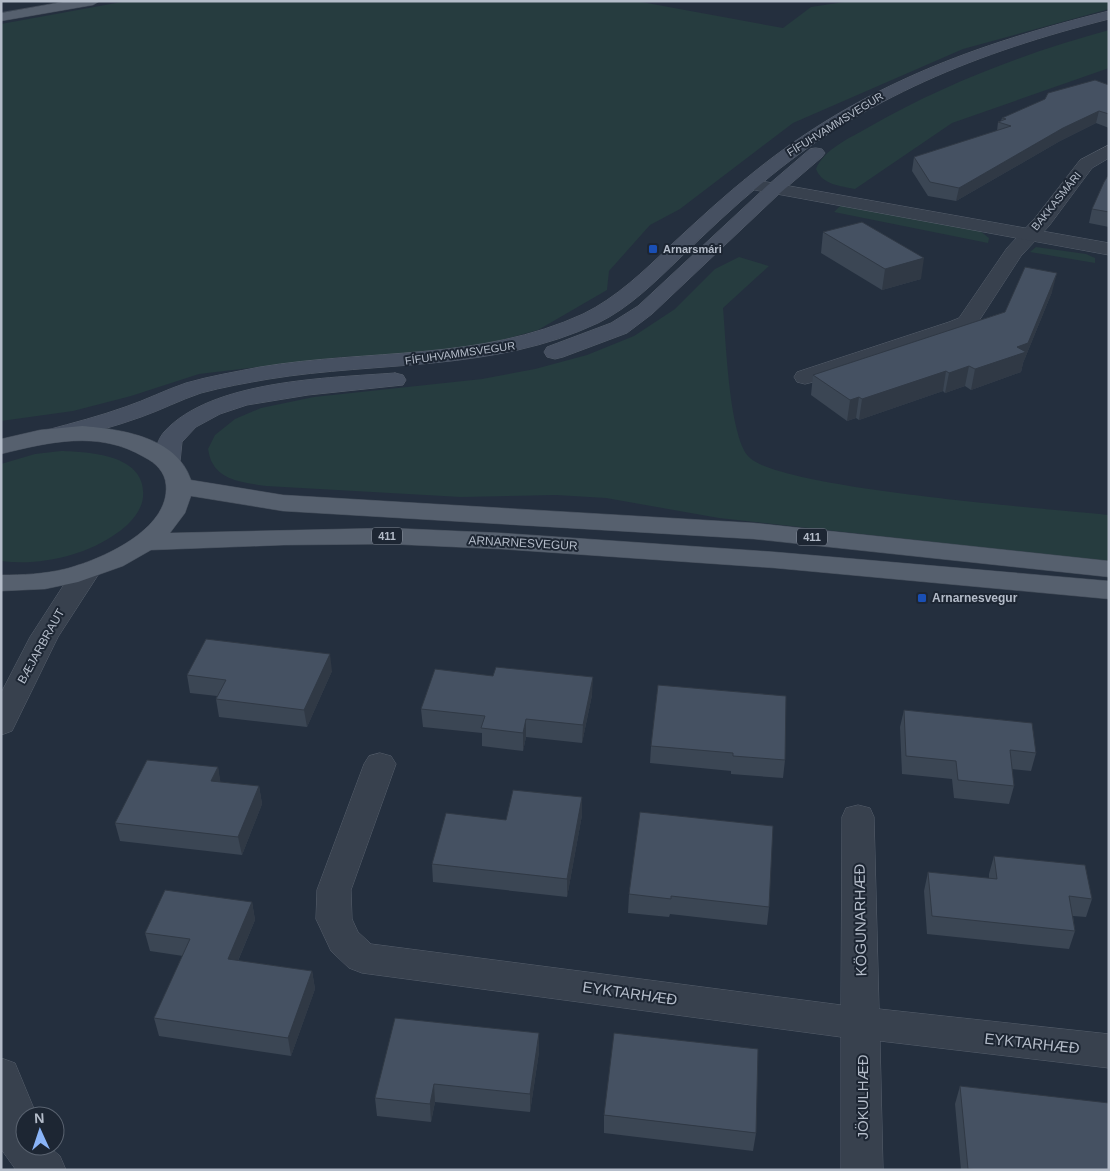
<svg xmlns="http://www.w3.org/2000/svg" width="1110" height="1171" font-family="Arial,sans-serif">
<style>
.green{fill:#263c3f}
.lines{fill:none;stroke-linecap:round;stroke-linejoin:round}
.minor-casing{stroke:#565f6c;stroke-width:1}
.tertiary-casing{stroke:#565f6c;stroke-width:1}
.secondary-casing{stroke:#565f6c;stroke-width:1}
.primary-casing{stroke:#414a57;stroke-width:1}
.minor{fill:#38414e;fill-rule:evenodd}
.tertiary{fill:#38414e;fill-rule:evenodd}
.secondary{fill:#465061;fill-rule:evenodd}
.primary{fill:#56606e;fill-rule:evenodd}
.wall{fill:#3b4654}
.shaded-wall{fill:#303945}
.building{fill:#455162;stroke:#303945}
.transit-dot{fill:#1a4fb4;stroke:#1d2633;stroke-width:2}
.labels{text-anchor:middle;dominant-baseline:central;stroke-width:4;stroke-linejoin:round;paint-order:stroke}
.far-street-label{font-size:11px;fill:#b4bcc9;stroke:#1d2633}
.far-poi-label{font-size:11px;font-weight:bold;fill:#b4bcc9;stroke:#1d2633;text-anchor:start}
.shield{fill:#1d2633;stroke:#878f9c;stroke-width:1}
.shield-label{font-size:11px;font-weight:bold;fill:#b4bcc9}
.street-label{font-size:12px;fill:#b4bcc9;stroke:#1d2633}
.poi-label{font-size:12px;font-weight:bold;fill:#b4bcc9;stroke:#1d2633;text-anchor:start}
.near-street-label{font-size:15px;fill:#b4bcc9;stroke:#1d2633}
</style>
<rect width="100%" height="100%" fill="#242f3e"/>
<path class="green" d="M127 1H636L783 28 811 7 844 2 1109 1V9L963 49 793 123 680 209 650 225 609 271 607 290 538 330 472 348 413 354 341 357 199 374 131 396 73 411 1 421V24Z
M1109 30V68L952 123 855 189C841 186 822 185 816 169 824 149 850 138 869 127 944 84 1025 53 1109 30Z
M841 205 980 231 989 238 988 243 834 212Z
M1036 247 1086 254 1095 258V263L1030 252Z
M739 257 769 266 723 308C726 341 729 433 748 456 774 489 1054 509 1109 515V562L719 518 606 498 556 495 461 497 266 486C249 483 223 482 213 464 210 460 209 453 208 449L215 435 235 419 261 408 314 397 482 379 535 369 587 355 634 336 675 309 715 269Z
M61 451C91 452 147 455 143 497 142 511 129 525 117 533 85 556 40 566 1 561V464L35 454Z"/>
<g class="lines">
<defs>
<path id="minor" d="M1109 145V158L1092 168 1049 226 1021 256 975 327 965 332 813 382 805 384 797 382 794 377 797 372 949 322 959 318 1007 248 1035 218 1080 160Z
M380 753 391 756 396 764 351 890 352 919 358 932 371 944 841 1005 842 817 846 808 858 805 870 808 874 817 879 1009 1109 1034V1068L880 1041 883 1170H841V1037L362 973 349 968 331 951 316 919 317 890 364 764 369 756Z"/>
<path id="tertiary" d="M750 179 1109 243V255L744 188 741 184 744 180Z
M86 564 96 566 100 572 58 637 12 731 1 735V693L30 637 76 566Z
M1 1058 15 1063 37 1116H25V1146H48L60 1156 66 1170H16L1 1149Z"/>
<path id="secondary" d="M1109 11V19C979 52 864 97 761 184 733 207 706 233 680 258 655 282 629 308 598 323 494 372 379 361 269 379 246 383 223 387 201 393 180 400 161 410 141 417 116 426 90 433 63 440L55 442 47 440 43 435 47 430C73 423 100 416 125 407 146 400 165 390 186 383 210 376 235 372 260 367 368 349 481 361 583 314 616 298 644 271 670 246 698 220 725 195 754 172 862 85 976 44 1109 11Z
M816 148 822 149 825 153 822 157 780 193 652 314 627 333 563 357 555 359 547 357 544 352 547 347 611 323 638 306 768 185 810 149Z
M395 373 403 375 406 380 403 385 308 395 247 405 220 414 196 427 182 442 180 462 177 467 168 469 159 467C152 457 156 442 164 432 211 380 328 378 395 373Z"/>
<path id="primary" d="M68 1H100L93 5 1 21V13Z
M82 426C121 429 177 437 191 480L283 495 754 523 1109 561V577L754 539 283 511 191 496 185 513 170 533 389 528 501 533 775 552 1109 581V599L775 568 501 549 389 544 284 545 151 550 123 566 78 582 45 589 1 591V575C23 575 44 574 65 569 100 560 170 530 166 485 165 472 156 463 144 457 99 430 49 442 1 454V439L40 430Z"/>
</defs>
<use href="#minor" class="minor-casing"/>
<use href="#tertiary" class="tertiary-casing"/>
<use href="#secondary" class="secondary-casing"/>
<use href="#primary" class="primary-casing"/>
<use href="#minor" class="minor"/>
<use href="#tertiary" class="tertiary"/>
<use href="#secondary" class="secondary"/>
<use href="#primary" class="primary"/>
</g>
<path class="wall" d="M1109 85V128L1096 123 1060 141 956 201 928 196 912 171 914 157 997 131 998 122 1001 121 1002 118Z
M1109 174V227L1089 223 1092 209Z
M823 232 921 279 882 290 821 253Z
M1052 292 1023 363 1021 372 971 390 965 386 945 393 943 391 859 420 856 418 847 421 811 395 813 375 1005 312Z
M332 671 307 727 219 717 216 699 217 696 190 693 187 675Z
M658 685 785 760 783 778 731 774V771L650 763 651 746Z
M592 695 582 743 526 737 523 751 482 746V733L423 727 421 709Z
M904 710 1036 753 1031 771 1012 769 1014 786 1009 804 954 798 952 779 902 774 900 727Z
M218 767 220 782 259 786 262 804 242 855 120 841 115 823Z
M640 812 769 907 767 925 670 914 669 917 628 913 629 894Z
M582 815 567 897 433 882 432 864 506 820Z
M994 856 1092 899 1086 917 1073 916 1075 931 1069 949 927 934 924 891 928 872 989 879V874Z
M252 902 255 920 238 961 312 971 315 989 291 1056 159 1036 154 1018 183 956 150 951 145 933Z
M539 1033V1052L530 1112 435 1102 431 1122 377 1116 375 1098Z
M960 1086 1109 1170H961L955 1104Z
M604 1115 756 1133 753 1151 604 1133Z"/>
<path class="shaded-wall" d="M1099 111 1096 123 1060 141 956 201 959 188 1063 128Z
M924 258 921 279 882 290 885 269Z
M1057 273 1052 292 1023 363 1021 372 971 390 975 369 1017 347Z
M969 366 965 386 945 393 949 373Z
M946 371 943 391 859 420 862 399Z
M859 397 856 418 847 421 850 400Z
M330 654 332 671 307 727 304 710Z
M593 677 592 695 582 743 583 725Z
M526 719V737L523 751V733Z
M218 767 221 785 211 781Z
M259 786 262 804 242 855 238 837Z
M582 797V815L567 897V879Z
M252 902 255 920 231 977 228 959Z
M312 971 315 989 291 1056 288 1038Z
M539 1033V1052L530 1112V1094Z
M434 1084 435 1102 431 1122 430 1104Z"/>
<path class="building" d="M1095 80 1109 85V114L1099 111 1063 128 959 188 930 182 914 157 1011 126 998 122 1006 119 1002 118 1045 99 1048 93Z
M1109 174V212L1092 209 1104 182Z
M862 222 924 258 885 269 823 232Z
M1025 267 1057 273 1028 343 1017 347 1026 352 975 369 969 366 949 373 946 371 862 399 859 397 850 400 813 375 1005 312Z
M206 639 330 654 304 710 216 699 226 680 187 675Z
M496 667 593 677 583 725 526 719 523 733 481 728 485 716 421 709 435 669 493 676Z
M658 685 786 696 785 760 733 756V753L651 746Z
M904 710 1032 723 1036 753 1010 750 1014 786 958 780 956 761 906 756Z
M147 760 218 767 211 781 259 786 238 837 115 823Z
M513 790 582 797 567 879 432 864 446 813 506 820Z
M640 812 773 826 769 907 671 896V899L629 894Z
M994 856 1085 865 1092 899 1069 896 1075 931 932 916 928 872 997 879Z
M165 890 252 902 228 959 312 971 288 1038 154 1018 190 939 145 933Z
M395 1018 539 1033 530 1094 434 1084 430 1104 375 1098Z
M614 1033 758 1049 756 1133 604 1115Z
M960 1086 1109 1103V1170H979L968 1169Z"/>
<g class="transit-dot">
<rect x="648" y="244" width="10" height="10" rx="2.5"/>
<rect x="917" y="593" width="10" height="10" rx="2.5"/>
</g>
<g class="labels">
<g class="far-street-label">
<text transform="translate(835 124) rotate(-32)">FÍFUHVAMMSVEGUR</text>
<text transform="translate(1056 201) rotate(-51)">BAKKASMÁRI</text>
<text transform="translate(460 353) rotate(-8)">FÍFUHVAMMSVEGUR</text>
</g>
<g class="far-poi-label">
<text x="663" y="249">Arnarsmári</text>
</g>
<g class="shield">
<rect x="372" y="527.5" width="30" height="17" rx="4"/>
<rect x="797" y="528.5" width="30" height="17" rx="4"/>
</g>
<g class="shield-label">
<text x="387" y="536">411</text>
<text x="812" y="537">411</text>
</g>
<g class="street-label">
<text transform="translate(523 543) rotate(3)">ARNARNESVEGUR</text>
<text transform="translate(41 646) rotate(-61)">BÆJARBRAUT</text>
</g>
<g class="poi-label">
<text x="932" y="598">Arnarnesvegur</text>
</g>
<g class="near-street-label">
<text transform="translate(860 920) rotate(-91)">KÖGUNARHÆÐ</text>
<text transform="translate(630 993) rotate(8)">EYKTARHÆÐ</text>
<text transform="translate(1032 1043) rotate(6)">EYKTARHÆÐ</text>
<text transform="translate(862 1097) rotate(-90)">JÖKULHÆÐ</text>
</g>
</g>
<rect width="1110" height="1171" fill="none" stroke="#b4bcc9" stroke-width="5"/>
<g transform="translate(40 1131) rotate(357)"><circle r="24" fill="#1d2633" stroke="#59626f"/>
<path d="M0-4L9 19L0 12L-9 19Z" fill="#8ab4f8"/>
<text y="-8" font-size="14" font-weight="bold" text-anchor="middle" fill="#b4bcc9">N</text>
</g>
</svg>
